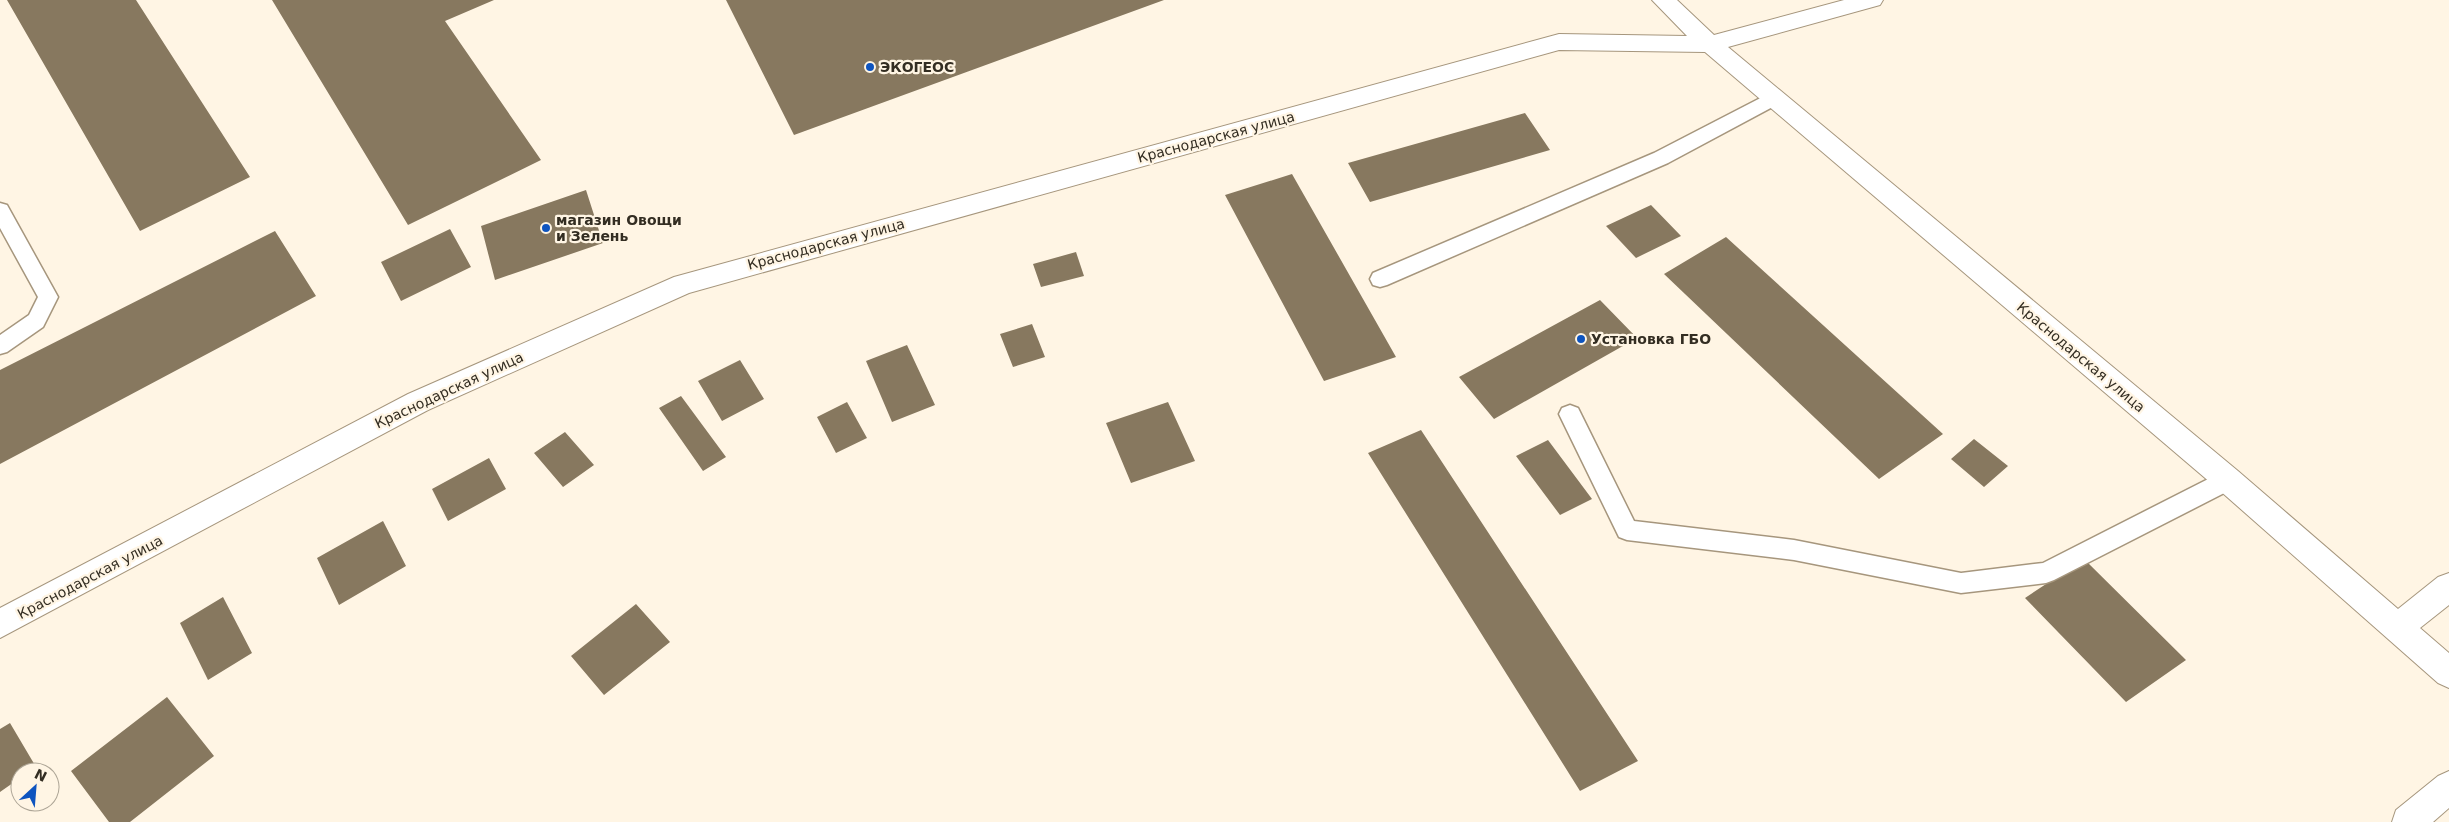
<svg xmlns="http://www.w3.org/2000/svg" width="2449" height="822" font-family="'DejaVu Sans',sans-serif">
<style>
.building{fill:#87785f}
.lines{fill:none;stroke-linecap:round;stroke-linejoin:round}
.service-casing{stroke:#a6967d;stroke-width:3}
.minor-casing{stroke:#a6967d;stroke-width:2}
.service{fill:#fff;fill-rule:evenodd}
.minor{fill:#fff;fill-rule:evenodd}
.poi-dot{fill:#0e54bf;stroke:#fff5e4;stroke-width:2}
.labels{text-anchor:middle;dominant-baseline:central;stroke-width:4.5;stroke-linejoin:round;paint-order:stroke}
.poi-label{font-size:14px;font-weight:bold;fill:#332d22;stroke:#fff5e4;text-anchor:start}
.street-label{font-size:14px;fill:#332d22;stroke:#fff5e4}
</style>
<rect width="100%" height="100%" fill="#fff5e4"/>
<path class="building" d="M7 0H136L250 177 140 231Z
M272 0H494L445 21 541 160 408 225Z
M726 0H1164L794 135Z
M1525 113 1550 150 1370 202 1348 163Z
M1292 174 1396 357 1324 381 1225 195Z
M586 190 603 243 495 280 481 226Z
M1651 205 1681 236 1636 258 1606 226Z
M450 229 471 267 401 301 381 262Z
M275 231 316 296 0 464V370Z
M1726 237 1943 434 1879 479 1664 274Z
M1076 252 1084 276 1041 287 1033 264Z
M1600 300 1637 338 1494 419 1459 377Z
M1032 324 1045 357 1013 367 1000 334Z
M907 345 935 405 892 422 866 361Z
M740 360 764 399 722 421 698 381Z
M681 396 726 457 703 471 659 408Z
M847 402 867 438 836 453 817 417Z
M1168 402 1195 461 1131 483 1106 423Z
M1421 430 1638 761 1580 791 1368 453Z
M565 432 594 465 563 487 534 453Z
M1974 439 2008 466 1984 487 1951 459Z
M1548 440 1592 499 1560 515 1516 456Z
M489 458 506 489 448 521 432 489Z
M383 521 406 566 339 605 317 558Z
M2084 559 2186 660 2126 702 2025 598Z
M223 597 252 653 208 680 180 623Z
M636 604 670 642 604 695 571 656Z
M167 697 214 756 130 822H109L71 771Z
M10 723 36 767 29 772H20V778L0 792V729Z"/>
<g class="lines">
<defs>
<path id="service" d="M1774 91 1780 93 1783 98 1780 103 1668 163 1387 285 1380 287 1373 285 1370 279 1373 273 1654 153Z
M0 203 7 205 58 297 43 327 7 352 0 354V335L29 315 38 297 0 228Z
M1570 405 1578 408 1634 521 1794 540 1961 573 2043 563 2220 473 2228 470 2236 473 2239 480 2236 487 2054 580 2046 583 1961 593 1794 560 1627 540 1619 537 1559 414 1562 408Z"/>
<path id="minor" d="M1652 0H1677L1714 35 1844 0H1883L1880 5 1728 47 2238 471 2398 609 2438 577 2449 573V605L2420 628 2449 653V688L2438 683 2218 489 1705 52 1559 50 689 293 428 410 0 638V608L408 394 674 277 1559 34 1687 36Z
M2449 771V808L2433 822H2392L2396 810 2438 776Z"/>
</defs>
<use href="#service" class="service-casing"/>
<use href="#minor" class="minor-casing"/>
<use href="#service" class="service"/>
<use href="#minor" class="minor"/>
</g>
<g class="poi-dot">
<circle cx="870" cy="67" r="5"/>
<circle cx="546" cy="228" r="5"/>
<circle cx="1581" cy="339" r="5"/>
</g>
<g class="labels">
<g class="poi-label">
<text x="880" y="67">ЭКОГЕОС</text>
<text x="556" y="220">магазин Овощи<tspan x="556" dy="16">и Зелень</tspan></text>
<text x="1591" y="339">Установка ГБО</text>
</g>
<g class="street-label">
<text transform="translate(1216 137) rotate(-15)">Краснодарская улица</text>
<text transform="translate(826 244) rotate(-15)">Краснодарская улица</text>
<text transform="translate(2081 357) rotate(40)">Краснодарская улица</text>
<text transform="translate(449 390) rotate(-25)">Краснодарская улица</text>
<text transform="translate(90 577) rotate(-28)">Краснодарская улица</text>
</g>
</g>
<g transform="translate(35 787) rotate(26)"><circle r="24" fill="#fff5e4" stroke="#ada596"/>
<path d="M0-4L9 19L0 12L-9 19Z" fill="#0e54bf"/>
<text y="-8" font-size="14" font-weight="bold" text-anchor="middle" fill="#332d22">N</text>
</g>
</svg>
